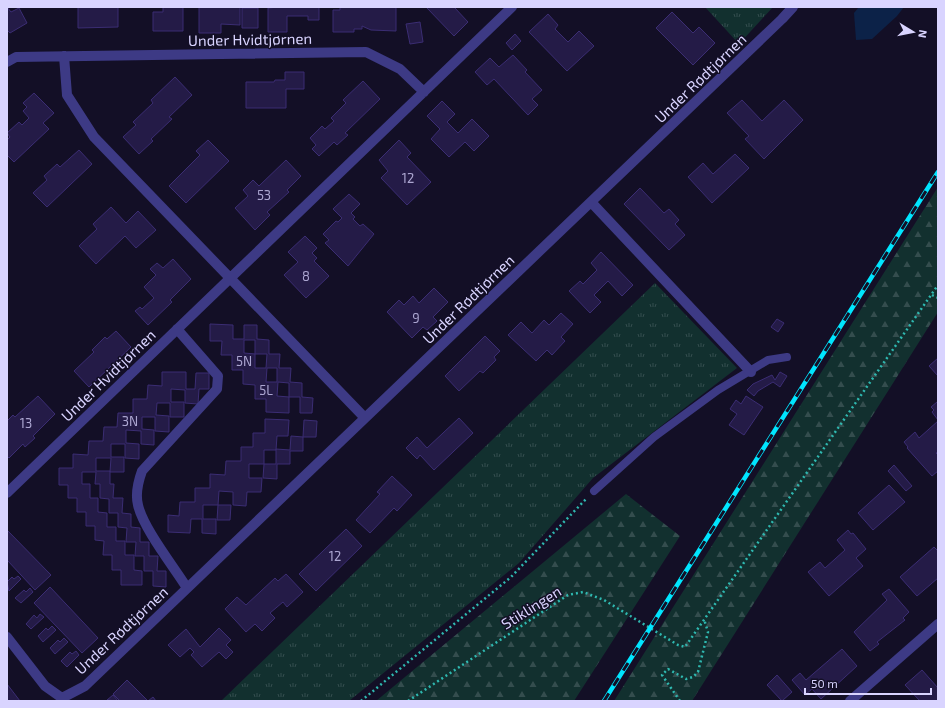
<svg xmlns="http://www.w3.org/2000/svg" width="945" height="708" font-family="'Exo 2',sans-serif">
<style>
.grass{fill:url(#grass-tufts)}
.forest{fill:url(#forest-firs)}
.water{fill:#0c2248}
.building{fill:#241b47;stroke:#3b2d73;fill-rule:evenodd}
.lines{fill:none;stroke-linecap:round;stroke-linejoin:round}
.path{stroke:#2fb8b0;stroke-width:2.5;stroke-dasharray:2 3;stroke-linecap:butt}
.service{stroke:#3d3a85;stroke-width:8}
.minor{stroke:#3d3a85;stroke-width:10}
.rail-casing{stroke:#00e5ff;stroke-width:4.5}
.rail{stroke:#130f26;stroke-width:3;stroke-dasharray:9;stroke-linecap:butt}
.labels{text-anchor:middle;dominant-baseline:central;stroke-width:3;stroke-linejoin:round;paint-order:stroke}
.number-label{font-size:13px;fill:#aca6d1}
.street-label{font-size:15px;fill:#d9d4ff;stroke:#130f26}
</style>
<defs>
<pattern id="grass-tufts" width="24" height="20" patternUnits="userSpaceOnUse"><rect width="24" height="20" fill="#12302f"/><path d="M3 7l-1-3M5 7V3M7 7l1-3M15 17l-1-3M17 17v-4M19 17l1-3" fill="none" stroke="#344d4e"/></pattern>
<pattern id="forest-firs" width="22" height="20" patternUnits="userSpaceOnUse"><rect width="22" height="20" fill="#12302f"/><path d="M5 1l3.5 6h-7zM16 11l3.5 6h-7z" fill="#344d4e"/></pattern>
</defs>
<rect width="100%" height="100%" fill="#130f26"/>
<path class="grass" d="M705 7H773L739 44Z
M655 283 737 368 593 478 519 563 349 701H221Z"/>
<path class="forest" d="M938 187V312L692 701H614Z
M626 494 680 536 574 701H376Z"/>
<path class="water" d="M859 7H904L897 16 872 39 856 40 854 13Z"/>
<path class="building" d="M7 7 11 12 19 8 27 23 10 33 7 30Z
M78 7H118V27L78 28Z
M163 7H183V31H153V12H163Z
M199 7H240V25L221 24V33H199Z
M279 7H319V20H308V16H287V32H268V8Z
M340 7H396V31L371 30 362 26V29H354V32H333V10H340Z
M426 7H454L468 22 454 36Z
M242 8H258V28H242Z
M672 12 693 33 699 27 715 43 693 65 656 28Z
M548 14 558 25 555 29 568 42 579 31 594 46 567 71 529 32Z
M420 22 423 42 410 44 406 24Z
M515 34 521 41 512 50 506 43Z
M513 55 527 70 525 72 542 90 532 99 538 105 528 115 494 79 487 85 475 72 490 58 499 67Z
M285 72H304V89H286V108H246V82H274L275 80H285Z
M175 77 192 95 169 117 172 119 151 139 153 141 139 154 123 137 136 125 133 122 153 103 151 100Z
M363 81 380 99 345 133 348 135 337 145 334 142 319 156 312 149 316 145 310 138 322 126 325 129 334 121 331 118 346 103 343 100Z
M34 93 54 113 43 123 49 129 14 162 7 155V140L10 137 7 133 19 122 22 125 29 118 23 111 27 107 23 103Z
M742 100 762 121 784 100 803 120 764 159 745 139 749 136 727 113Z
M442 101 455 114 447 122 458 133 472 119 489 136 474 151 465 142 449 157 431 139 440 129 427 116Z
M208 140 229 161 186 203 169 186 200 155 196 151Z
M399 140 411 153 407 157 431 182 407 205 381 178 388 171 379 160Z
M79 150 92 164 47 207 33 193 47 180 44 176 57 164 60 167Z
M735 154 749 168 712 203 688 177 703 163 713 174Z
M286 160 301 176 287 190 289 192 267 212 270 215 255 230 235 208 248 196 243 190 253 180 259 186Z
M640 188 664 213 669 209 679 220 675 224 685 235 669 250 624 204Z
M349 194 360 204 351 213 355 217 353 219 360 226 363 224 374 234 348 266 325 243 329 240 323 234 336 221 338 222 342 218 333 209Z
M111 207 126 223 138 211 156 230 136 248 125 236 96 264 79 246 97 229 93 224Z
M305 236 317 248 312 253 317 258 314 261 329 276 306 298 284 275 298 262 288 252Z
M601 252 633 285 622 296 608 281 594 295 601 302 590 313 569 291 580 281 583 284 597 270 591 263Z
M173 259 191 279 170 300 172 302 148 325 135 311 140 307 142 309 154 298 144 287 156 275 150 269 157 263 163 268Z
M434 288 448 302 433 317 437 321 427 330 423 327 412 338 387 312 399 300 404 305 413 296 419 303Z
M561 313 573 324 561 337 565 341 552 355 547 350 536 361 508 335 521 322 532 333 544 320 549 325Z
M777 319 784 323 778 332 771 327Z
M210 324 233 325V339H244V325H257V339L269 340V354H280L279 368H291L290 382 302 383V397L313 398 312 413H300V397H289V413L266 412V399H255V385L243 384V370H232V355H221L222 341H210ZM244 340H255V354L244 353ZM255 354H267L266 368H255ZM267 368H277V382H266ZM278 382 289 383V397L277 396Z
M116 331 131 347 89 387 74 371 94 352 92 350 105 337 107 339Z
M485 336 500 351 494 357 496 360 483 373 480 371 459 391 445 376Z
M938 358V376L929 366Z
M162 372H186V389H195L196 373H209V389H199L198 404 185 403V390L171 389V402H184V417H170V403H157L156 415 169 416V432L155 431V417H142V429L154 430V445L141 444V431L126 430V443L139 444V459L125 458V444H111V457H124V472H110L111 458H96V471H110V484H114L113 498H123L122 513 131 514V527L140 528V542H149V556H158L157 571H166V587L153 586V571H144V556H135L136 542H126L127 528 118 527V513H109V499L100 498V484H95L96 472H82V484H90V498H98V512L107 513V527H116V541H125V555H134V570L142 571V585H121V570H112V555H103L104 541 95 540V526H86V512H77V498H68V485H59V468H73V454L88 455 89 441H103L104 427H117L118 413H133V399H147L148 385 162 386Z
M780 372 787 376 780 387 773 382 758 391 754 396 747 390 753 384 772 375 775 380Z
M38 396 55 414 33 436 35 438 25 447 23 444 9 458 7 456V421L13 415 15 417Z
M746 396 763 407 744 435 729 425 737 414 730 409 736 400 741 404Z
M937 402 938 403V420L932 412 934 410 931 407Z
M459 418 473 433 434 470 420 455 417 459 406 448 417 437 427 448Z
M265 419 289 420 288 436H277L276 450H264V464H276V449L290 450 291 436 303 437 304 420 317 421 316 437H303V451H290V464H277V479L263 478 264 464H249V478H262L261 492H247L246 506 233 505V492L219 491 218 505H231L230 520H217L218 505H203V519H216V534L202 533V519H191L190 533 168 532V515L179 516 180 502H195V488H210V474L225 475 226 461H241V447H253V433H265Z
M938 421V452L936 453 938 455V471L932 476 907 448 908 447 904 442 915 432 919 438Z
M894 465 912 486 906 491 888 471Z
M392 476 412 495 397 511 394 508 370 533 356 520 380 494 377 492Z
M889 485 905 502 873 530 858 513Z
M346 529 362 546 316 591 299 574Z
M7 530 51 575 35 590 7 560Z
M848 530 851 534 853 533 866 549 856 558 863 566 829 596 808 572 820 562 825 568 845 550 837 540Z
M934 547 938 551V578L917 596 900 577Z
M286 574 303 592 287 607 283 602 270 613 275 618 262 631 255 624 246 632 225 609 237 597 246 605 275 578 278 581Z
M18 576 21 579 9 591 7 582 12 577 14 579Z
M50 587 98 638 82 653 34 603Z
M30 588 33 592 21 603 15 598 24 590 26 592Z
M889 589 909 612 903 618 905 620 877 642 879 644 870 651 854 632 887 600 882 594Z
M40 614 44 617 31 629 26 624 34 615 37 618Z
M52 626 56 630 43 642 38 636 46 628 48 630Z
M219 628 231 640 226 645 233 652 226 659 219 652 202 667 191 655 194 652 190 648 180 657 168 645 186 629 200 647Z
M64 638 68 642 55 654 50 648 58 640 60 642Z
M842 649 857 666 821 699 812 689 805 695 792 680 800 673 806 680Z
M76 651 79 655 67 667 61 661 70 652 72 654Z
M922 670 938 688V701H920L905 685Z
M777 675 792 692 782 701 767 685Z
M127 680 148 701H120L113 694Z
M7 684 20 701H7Z
M113 695 118 701 107 700Z
M153 697 156 701H148Z"/>
<g class="lines">
<path class="path" d="M932 295 938 298
M361 701 511 577 586 499
M408 701 568 595 583 592 604 600 678 645 685 647 938 285
M680 701 662 675 668 669 686 679 693 677 698 672 708 632 704 619"/>
<path class="service" d="M594 491 654 437 718 390 768 360 787 357"/>
<path class="minor" d="M64 56 67 95 94 137 365 418
M7 62 16 57 366 52 400 69 424 92
M591 202 751 372
M177 329 218 376 217 389 142 471C138 482 135 493 138 505 143 528 174 567 187 588
M7 493 512 7
M7 637 45 686 62 698 85 686 782 19 793 7
M850 701 938 624"/>
<defs>
<path id="rail" d="M604 701 938 172"/>
</defs>
<use href="#rail" class="rail-casing"/>
<use href="#rail" class="rail"/>
</g>
<g class="labels">
<g class="number-label">
<text x="408" y="178">12</text>
<text x="264" y="195">53</text>
<text x="306" y="276">8</text>
<text x="416" y="318">9</text>
<text x="244" y="361">5N</text>
<text x="266" y="390">5L</text>
<text x="130" y="421">3N</text>
<text x="26" y="423">13</text>
<text x="335" y="556">12</text>
</g>
<g class="street-label">
<text transform="translate(250 39) rotate(-1)">Under Hvidtjørnen</text>
<text transform="translate(700 78) rotate(-44)">Under Rødtjørnen</text>
<text transform="translate(468 299) rotate(-44)">Under Rødtjørnen</text>
<text transform="translate(108 375) rotate(-44)">Under Hvidtjørnen</text>
<text transform="translate(531 607) rotate(-32)">Stiklingen</text>
<text transform="translate(121 630) rotate(-43)">Under Rødtjørnen</text>
</g>
</g>
<rect width="945" height="708" fill="none" stroke="#d9d4ff" stroke-width="16"/>
<g transform="translate(913 32) rotate(100)" stroke="#130f26" stroke-width="3" paint-order="stroke">
<path d="M0-3L7 15L0 10L-7 15Z" fill="#d9d4ff"/>
<text y="-6" font-size="11" font-weight="bold" text-anchor="middle" fill="#d9d4ff">N</text>
</g>
<path d="M805 688v6h126v-6" fill="none" stroke="#d9d4ff" stroke-width="2"/>
<text x="811" y="688" font-size="12" fill="#d9d4ff" stroke="#130f26" stroke-width="3" paint-order="stroke">50 m</text>
</svg>
